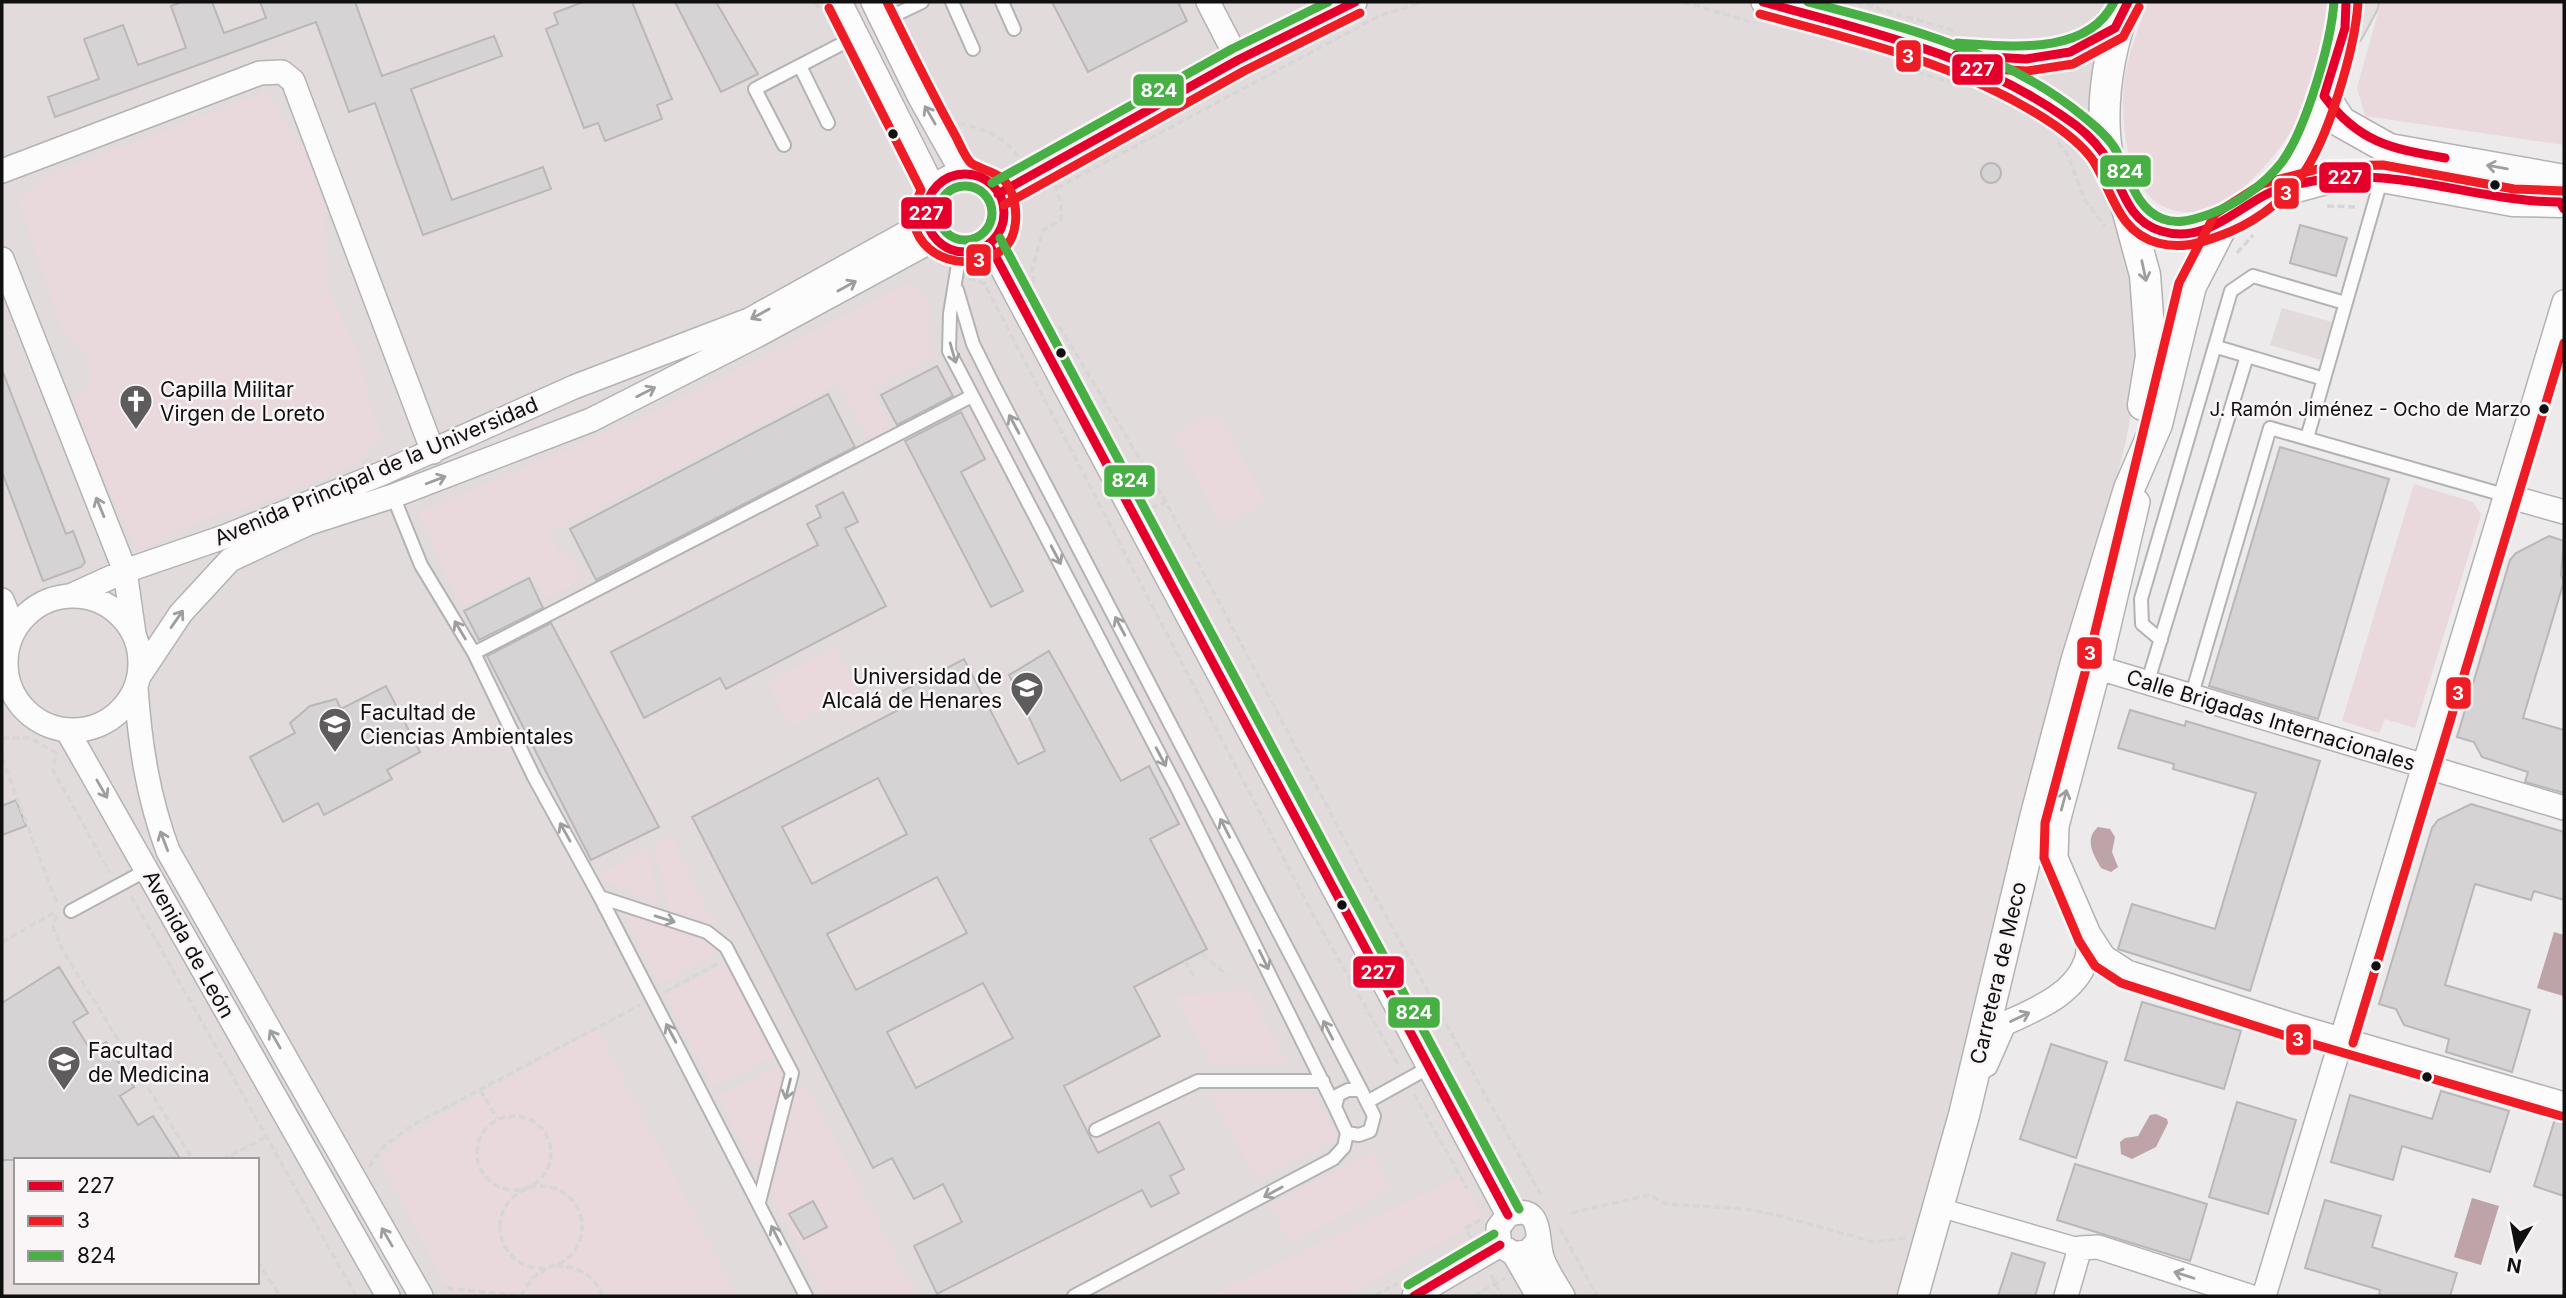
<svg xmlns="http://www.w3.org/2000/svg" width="2566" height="1298" font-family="Inter,sans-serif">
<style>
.built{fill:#e2dbdc;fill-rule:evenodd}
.green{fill:#e9d8dc}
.water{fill:#bea3a9}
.building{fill:#d5d3d3;stroke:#b9b7b7;stroke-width:2;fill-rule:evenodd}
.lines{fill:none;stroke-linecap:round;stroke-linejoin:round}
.service-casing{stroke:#b4b2b3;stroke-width:16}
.pedestrian-casing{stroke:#b4b2b3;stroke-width:21}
.minor-casing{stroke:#b4b2b3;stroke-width:26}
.tertiary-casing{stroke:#b4b2b3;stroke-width:33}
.trunk-casing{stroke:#c8c8c8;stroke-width:42}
.path{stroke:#d7d6d6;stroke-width:3.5;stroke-dasharray:7 3.5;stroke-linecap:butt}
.service{stroke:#fcfcfc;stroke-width:12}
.pedestrian{stroke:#fcfcfc;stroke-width:18}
.minor{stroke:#fcfcfc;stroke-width:23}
.tertiary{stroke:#fcfcfc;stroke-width:30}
.trunk{stroke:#e6dfe0;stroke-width:38}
.bus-1-casing{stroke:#faf6f7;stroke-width:14}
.bus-2-casing{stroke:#faf6f7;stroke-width:14}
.bus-3-casing{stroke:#faf6f7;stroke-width:14}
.bus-1{stroke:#e4002b;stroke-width:9}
.bus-2{stroke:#ee1c25;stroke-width:9}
.bus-3{stroke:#47af44;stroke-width:9}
.oneway{stroke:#9e9e9e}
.bus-dot{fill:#111010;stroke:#faf6f7;stroke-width:2.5}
.labels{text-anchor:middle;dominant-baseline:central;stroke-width:5;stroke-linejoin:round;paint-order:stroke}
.bus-label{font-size:19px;fill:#111010;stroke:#faf6f7;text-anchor:end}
.poi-label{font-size:21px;fill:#111010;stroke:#faf6f7;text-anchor:start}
.street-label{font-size:21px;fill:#111010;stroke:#faf6f7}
.line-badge{stroke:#faf6f7;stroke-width:2.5}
.badge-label{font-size:19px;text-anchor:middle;font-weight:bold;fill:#fff}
</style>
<rect width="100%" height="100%" fill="#eceaea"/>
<path class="built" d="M2 2H2104L2093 163 2122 232 2140 303 2141 359 2125 446 1899 1296H2ZM16 1160H257V1282H16Z
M2282 308 2332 322 2321 360 2270 345Z"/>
<path class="green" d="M2148 2H2328C2322 74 2304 130 2250 181 2235 195 2218 210 2196 212 2128 218 2120 132 2124 83 2127 56 2139 27 2148 2Z
M2381 2H2564V145L2365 116 2357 88Z
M266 92 305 151 325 209 327 286 358 353 372 410 383 437 355 465 253 507 218 514 137 550 70 402 90 386V356L63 331 18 199 49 174Z
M908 283 930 298 931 359 871 389 893 431 870 442 838 384 550 533 558 552 572 555 581 580 546 599 531 573 461 607 418 513 649 414Z
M1218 411 1266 503 1221 526 1173 434Z
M2414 484 2473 502 2481 515 2415 728 2385 719 2379 733 2342 721Z
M835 647 858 692 790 727 767 682Z
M672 836 713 924 669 909 654 845Z
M648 848 659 905 602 879 599 874Z
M627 913 702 937 722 951 660 984 626 918Z
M728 962 776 1055 713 1087 665 994Z
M1249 989 1288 1066H1212L1175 997Z
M597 1028 737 1296H451L379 1158 401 1139Z
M779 1066C789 1083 767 1139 761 1159L754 1165 717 1096Z
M807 1085 917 1296H824L768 1190 797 1088Z
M1209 1094H1314L1338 1138 1258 1180Z
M1373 1152 1392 1189 1290 1243 1270 1205Z
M1461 1176 1484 1218 1347 1296H1208Z"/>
<path class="water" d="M2098 827 2110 829 2115 837 2112 852 2118 867 2111 872 2101 868C2093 854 2084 839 2098 827Z
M2554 932 2564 935 2563 996 2537 988Z
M2156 1114 2167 1119 2168 1123 2156 1147 2132 1159 2121 1154 2120 1142 2125 1138 2138 1136 2150 1115Z
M2472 1198 2499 1206 2481 1265 2454 1257Z"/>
<path class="building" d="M182 2H212L224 33 266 18 260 2H355L382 76 494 36 502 56 411 89 452 200 543 167 551 189 423 235 375 103 349 112 316 22 55 117 48 97 99 79 84 39 123 25 138 65 186 48 171 6Z
M583 2H632L672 99 657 105 662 119 605 141 598 123 584 128 546 29 558 24 554 13Z
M675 2H716L758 74 721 92Z
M1052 2H1178L1187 21 1088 72Z
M1981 173a10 10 0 1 1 20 0a10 10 0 1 1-20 0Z
M2300 225 2347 238 2336 276 2290 263Z
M937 366 953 396 897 425 881 395Z
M2 370 66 534 73 531 85 562 81 567 43 581 2 472Z
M828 394 855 447 596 580 570 529Z
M961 412 985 459 961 472 1023 591 991 607 905 441Z
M2280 447 2389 479 2318 719 2209 686Z
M843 492 858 522 845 528 886 606 726 689 720 678 644 718 611 652 818 545 807 524 821 517 816 506Z
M2549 536 2564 541 2561 575 2564 581 2523 718 2564 730V793L2525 782 2528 772 2482 757 2474 742 2457 737 2510 560 2516 553Z
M529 578 543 608 479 640 464 611Z
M551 623 659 827 591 860 487 656Z
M1049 651 1121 781 1149 766 1179 824 1150 839 1207 949 1134 987 1160 1036 1064 1086 1098 1153 1159 1122 1184 1169 1170 1176 1179 1193 1151 1207 1142 1190 937 1294 914 1246 962 1222 943 1184 914 1199 892 1158 873 1168 692 817 904 707 897 694 964 659 1018 764 1045 751 1009 675ZM878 778 907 834 812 884 782 827ZM937 877 967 933 856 990 827 934ZM983 983 1013 1038 916 1088 887 1032Z
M386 686 420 752 387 770 392 779 324 815 318 803 283 822 250 757 295 733 290 723 310 706 336 699 341 709Z
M2130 710 2185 726 2186 721 2320 761 2250 991 2118 949 2132 904 2215 929 2256 793 2173 769 2174 764 2118 748Z
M16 800 26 826 2 835V806Z
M2471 804 2564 832V900L2534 891 2531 900 2475 884 2445 985 2530 1010 2512 1072 2446 1052 2449 1039 2404 1025 2396 1009 2379 1004 2432 828 2438 820Z
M59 967 88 1013 73 1022 91 1051 106 1042 134 1087 120 1096 138 1125 153 1116 181 1160H2V1003Z
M2142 1002 2241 1031 2224 1089 2125 1060Z
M2051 1044 2107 1062 2076 1158 2020 1139Z
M2441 1091 2509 1111 2490 1172 2402 1146 2393 1180 2331 1162 2350 1095 2432 1119Z
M2237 1102 2296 1120 2268 1214 2209 1197Z
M2556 1116 2564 1118V1196L2534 1186Z
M2075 1164 2207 1204 2190 1261 2057 1220Z
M2325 1200 2381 1216 2372 1247 2457 1273 2450 1296H2379L2380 1290 2305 1268Z
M813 1201 827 1227 804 1239 789 1214Z
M2012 1253 2045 1263 2035 1296H1998Z"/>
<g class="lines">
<defs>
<path id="service" d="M952 2 973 49
M1002 2 1014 29
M882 21 922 2
M800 66 828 123
M784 145 755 89 857 36
M960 252 950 314 949 351 1177 788 1335 1107
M957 290 973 344 994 386 1361 1090
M2217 347 2324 379
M2307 438 2382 177
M393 496 421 565 474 653 534 777 600 897 806 1296
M2161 640 2142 624 2141 599 2231 291 2253 276 2345 303
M474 653 972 396
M2148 681 2247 356
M2192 694 2270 428 2504 495
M600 897 707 932 726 947 792 1073 759 1202
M71 911 147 870
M1348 1090H1361L1374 1116 1370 1131 1359 1135 1347 1133 1335 1107 1338 1095Z
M1367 1102 1428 1068
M1096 1130 1198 1081H1323
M1074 1296 1333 1159 1344 1147 1347 1133"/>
<path id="pedestrian" d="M1938 1207 2080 1248"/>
<path id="minor" d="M840 2 934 189
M873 2 919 96 963 174
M1208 2 1238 60
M1763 2C1858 30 1967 77 2067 52 2084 48 2100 36 2115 28
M1959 58 2066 118 2106 157
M2 171 260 73 282 72 293 81 433 452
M926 213a39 39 0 1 1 78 0a39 39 0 1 1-78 0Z
M998 194 1238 60 1355 2
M989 244 1508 1215
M2 259 125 571 134 634
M2504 495 2564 512
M2138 502 2099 668 2057 826 2056 858 2089 934 2104 957 2127 972 2299 1027 2564 1104
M6 663a67 67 0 1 1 134 0a67 67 0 1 1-134 0Z
M70 596 125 571 224 537 383 473 574 387 749 320 926 222
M2 600 14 629
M2099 668 2564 808
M139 676 181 613 230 560 309 523 393 496 591 420 758 335 935 239
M136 688C140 745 148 797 168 851L421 1296
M67 730 388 1296
M1986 1065 2004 1024C2034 1010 2074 995 2086 961 2089 953 2088 942 2089 934
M1539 1239 1529 1251 1514 1254 1500 1245 1498 1228 1508 1215C1543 1203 1536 1236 1542 1257 1546 1270 1556 1284 1563 1296
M1514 1254 1538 1296
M1414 1296 1500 1245
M2066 1296 2080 1248 2098 1247 2249 1296
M2264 1296 2564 302"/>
<path id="tertiary" d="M2128 2C2099 63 2081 215 2172 234 2184 236 2201 230 2213 226 2241 216 2271 194 2291 171 2314 142 2345 43 2346 6
M2324 96 2341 122 2389 149 2564 180
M2270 194 2329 178 2382 177 2513 201 2560 202
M2126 205 2145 275 2151 356 2143 405
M1913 1296 1964 1115 2035 818 2076 662 2129 489 2157 424 2191 286 2224 222"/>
<path id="trunk" d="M2345 28 2359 2"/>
</defs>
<use href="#service" class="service-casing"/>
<use href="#pedestrian" class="pedestrian-casing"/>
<use href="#minor" class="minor-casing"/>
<use href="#tertiary" class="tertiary-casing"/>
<use href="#trunk" class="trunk-casing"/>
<path class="path" d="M815 2 820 10
M1683 2 1755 23
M1856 2 1955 31V34
M1907 69 1963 86
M959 123C983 129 1005 135 1019 159
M2058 142 2067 154 2086 202 2105 226
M1057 188 1379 16 1422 2
M2327 206 2358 207
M2237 253 2253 235
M969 278 984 283 1309 907 1399 1066
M1034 283 1032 270 1043 230 1061 220V203L1055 185
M1059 326 1166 502 1366 880 1542 1197
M1151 508 1166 502
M2 738H31L56 753 53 770 110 873
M2 758 57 904
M131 896 356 1296
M57 915 53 927 62 949 193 1160
M2 942 55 912
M1202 954 1227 975
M1185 961 1195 978
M665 992 717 964
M480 1090 497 1118
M1414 1094 1467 1188
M477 1153a37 37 0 1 1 74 0a37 37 0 1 1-74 0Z
M222 1160 268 1136
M369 1167 382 1148 411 1126 640 1005
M500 1227a41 41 0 1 1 82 0a41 41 0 1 1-82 0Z
M1571 1213 1649 1195 1667 1204 1745 1209 1777 1215 1873 1242 1906 1238
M1560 1228 1597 1296
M1471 1238 1466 1228 1480 1220
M257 1261 280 1296
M556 1266C578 1266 594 1275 603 1296
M1491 1275 1502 1296
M447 1288 520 1296
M521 1296 532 1278 548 1268
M1375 1296 1398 1283
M1474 1296 1505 1278"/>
<use href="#service" class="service"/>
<use href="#pedestrian" class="pedestrian"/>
<use href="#minor" class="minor"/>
<use href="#tertiary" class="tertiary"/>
<use href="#trunk" class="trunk"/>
<defs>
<path id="bus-1" d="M1763 2C1867 31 1974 54 2064 117 2078 126 2093 139 2103 153 2121 180 2124 220 2161 231 2203 244 2232 212 2267 194 2281 187 2297 184 2313 181 2395 165 2477 202 2560 202L2564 209
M2346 2 2345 28 2324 96C2358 142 2391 149 2445 158
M1956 55 2026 59 2070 52 2115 28 2128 2
M926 213a39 39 0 1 1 78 0a39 39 0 1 1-78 0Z
M998 194 1238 60 1355 2
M989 244 1508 1215
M1414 1296 1500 1245"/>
<path id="bus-2" d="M829 8 921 190C918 198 913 207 913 216 916 260 971 275 1003 249 1018 237 1018 211 1012 194 1003 170 988 174 971 163 965 158 959 142 955 135 931 92 909 47 887 2
M1760 14C1862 42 1967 65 2056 126 2070 136 2085 148 2094 162 2113 193 2118 232 2158 243 2180 249 2198 244 2219 236 2251 225 2280 204 2300 178 2328 142 2355 48 2358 3
M1955 67 2027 71 2073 64 2123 37 2139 7
M1004 205 1244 71 1360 13
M2353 1043 2564 343
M2561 1116 2296 1039 2121 983 2095 966 2079 941 2044 858 2045 823 2087 665 2179 283 2215 214 2262 184 2329 166 2383 165 2514 189 2564 191"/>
<path id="bus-3" d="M1808 2C1904 27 2006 52 2084 117 2095 126 2106 135 2114 147 2129 171 2133 208 2163 219 2180 225 2194 219 2210 214 2237 204 2264 185 2282 162 2306 129 2331 43 2334 2
M1957 43C2008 46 2087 57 2114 2
M992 183 1232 49 1328 2
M938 213a27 27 0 1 1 54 0a27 27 0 1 1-54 0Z
M1000 238 1519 1209
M1408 1285 1494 1234"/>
</defs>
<use href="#bus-1" class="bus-1-casing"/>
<use href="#bus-2" class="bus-2-casing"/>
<use href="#bus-3" class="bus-3-casing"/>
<use href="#bus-1" class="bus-1"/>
<use href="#bus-2" class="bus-2"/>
<use href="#bus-3" class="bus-3"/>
</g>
<defs><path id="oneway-shaft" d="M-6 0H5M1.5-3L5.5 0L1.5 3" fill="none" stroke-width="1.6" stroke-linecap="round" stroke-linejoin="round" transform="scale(1.75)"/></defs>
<g class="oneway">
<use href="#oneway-shaft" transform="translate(930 115) rotate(-120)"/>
<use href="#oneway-shaft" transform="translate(2497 167) rotate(-170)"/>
<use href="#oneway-shaft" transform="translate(2144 271) rotate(78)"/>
<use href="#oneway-shaft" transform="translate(847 286) rotate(-29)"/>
<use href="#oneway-shaft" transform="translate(760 314) rotate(151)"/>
<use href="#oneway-shaft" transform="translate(953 353) rotate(74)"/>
<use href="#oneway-shaft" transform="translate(646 392) rotate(-27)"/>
<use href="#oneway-shaft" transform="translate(1014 424) rotate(-118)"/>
<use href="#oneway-shaft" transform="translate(436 480) rotate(-21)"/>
<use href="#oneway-shaft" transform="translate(100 507) rotate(-112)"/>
<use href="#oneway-shaft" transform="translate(1056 555) rotate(62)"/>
<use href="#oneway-shaft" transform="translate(177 619) rotate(-55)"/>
<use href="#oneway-shaft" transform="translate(1120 626) rotate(-118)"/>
<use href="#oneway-shaft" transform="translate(460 630) rotate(-121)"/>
<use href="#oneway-shaft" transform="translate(1161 757) rotate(62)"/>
<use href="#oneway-shaft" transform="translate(102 789) rotate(60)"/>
<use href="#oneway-shaft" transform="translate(2064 800) rotate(-75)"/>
<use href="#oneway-shaft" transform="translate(1225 828) rotate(-117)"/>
<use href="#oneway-shaft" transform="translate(565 832) rotate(-119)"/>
<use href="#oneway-shaft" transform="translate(164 841) rotate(-111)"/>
<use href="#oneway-shaft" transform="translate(665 919) rotate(17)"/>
<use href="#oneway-shaft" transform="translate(1264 960) rotate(64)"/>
<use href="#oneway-shaft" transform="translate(2020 1017) rotate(-25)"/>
<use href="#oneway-shaft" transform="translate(1328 1030) rotate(-117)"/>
<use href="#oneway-shaft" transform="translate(671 1033) rotate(-118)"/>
<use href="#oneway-shaft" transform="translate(275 1039) rotate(-120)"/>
<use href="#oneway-shaft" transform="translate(788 1089) rotate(104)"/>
<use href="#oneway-shaft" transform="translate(1273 1192) rotate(151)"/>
<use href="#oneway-shaft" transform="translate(776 1235) rotate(-117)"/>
<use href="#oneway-shaft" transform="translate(387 1237) rotate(-120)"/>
<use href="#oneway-shaft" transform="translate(2184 1275) rotate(-162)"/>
</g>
<defs>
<symbol id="church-pin" viewBox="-11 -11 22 30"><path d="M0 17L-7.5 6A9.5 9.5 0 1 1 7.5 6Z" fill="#5e5c5c" stroke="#faf6f7"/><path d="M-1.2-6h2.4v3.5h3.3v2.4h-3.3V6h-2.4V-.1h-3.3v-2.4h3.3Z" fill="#fff"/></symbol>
<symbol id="university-pin" viewBox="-11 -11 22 30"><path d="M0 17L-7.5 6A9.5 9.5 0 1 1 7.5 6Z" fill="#5e5c5c" stroke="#faf6f7"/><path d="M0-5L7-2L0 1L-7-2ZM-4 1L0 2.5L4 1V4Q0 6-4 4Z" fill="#fff"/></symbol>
</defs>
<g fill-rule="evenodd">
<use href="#church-pin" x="117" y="382" width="38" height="52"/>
<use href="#university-pin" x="1008" y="669" width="38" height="52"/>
<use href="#university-pin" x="316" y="705" width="38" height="52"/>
<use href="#university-pin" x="45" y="1043" width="38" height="52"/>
</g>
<g class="bus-dot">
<circle cx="893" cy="134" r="6"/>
<circle cx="2495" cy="185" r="6"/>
<circle cx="1061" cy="353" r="6"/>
<circle cx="2544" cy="409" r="6"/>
<circle cx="1342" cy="905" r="6"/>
<circle cx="2376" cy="966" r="6"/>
<circle cx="2427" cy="1077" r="6"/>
</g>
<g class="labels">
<g class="bus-label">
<text x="2531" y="409">J. Ramón Jiménez - Ocho de Marzo</text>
</g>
<g class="poi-label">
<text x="160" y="389">Capilla Militar<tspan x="160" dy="24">Virgen de Loreto</tspan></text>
<text x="1002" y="676" text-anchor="end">Universidad de<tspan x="1002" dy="24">Alcalá de Henares</tspan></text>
<text x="360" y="712">Facultad de<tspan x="360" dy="24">Ciencias Ambientales</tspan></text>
<text x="88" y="1050">Facultad<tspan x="88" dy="24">de Medicina</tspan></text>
</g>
<g class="street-label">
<text transform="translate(376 471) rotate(-23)">Avenida Principal de la Universidad</text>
<text transform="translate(2271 720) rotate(17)">Calle Brigadas Internacionales</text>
<text transform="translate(189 944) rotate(61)">Avenida de León</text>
<text transform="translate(1998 973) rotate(-77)">Carretera de Meco</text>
</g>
</g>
<g class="line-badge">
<rect x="1895" y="39" width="27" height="34" rx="7" fill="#ee1c25"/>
<rect x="1951" y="53" width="53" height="33" rx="7" fill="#e4002b"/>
<rect x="1132" y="73" width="53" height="34" rx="7" fill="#47af44"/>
<rect x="2099" y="154" width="53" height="34" rx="7" fill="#47af44"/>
<rect x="2318" y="161" width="54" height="33" rx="7" fill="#e4002b"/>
<rect x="2273" y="177" width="27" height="33" rx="7" fill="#ee1c25"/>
<rect x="900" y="196" width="53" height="34" rx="7" fill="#e4002b"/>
<rect x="965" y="243" width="27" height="34" rx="7" fill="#ee1c25"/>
<rect x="1103" y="464" width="53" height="34" rx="7" fill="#47af44"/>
<rect x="2076" y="636" width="27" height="34" rx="7" fill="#ee1c25"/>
<rect x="2445" y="676" width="27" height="34" rx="7" fill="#ee1c25"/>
<rect x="1352" y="955" width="53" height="34" rx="7" fill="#e4002b"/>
<rect x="1387" y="996" width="54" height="33" rx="7" fill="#47af44"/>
<rect x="2285" y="1023" width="27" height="33" rx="7" fill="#ee1c25"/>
</g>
<g class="badge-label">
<text x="1908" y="63">3</text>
<text x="1977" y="76">227</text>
<text x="1159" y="97">824</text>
<text x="2125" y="178">824</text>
<text x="2345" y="184">227</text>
<text x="2286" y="200">3</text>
<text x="926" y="220">227</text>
<text x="979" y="267">3</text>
<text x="1130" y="487">824</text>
<text x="2090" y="660">3</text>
<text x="2458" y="700">3</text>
<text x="1378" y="979">227</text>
<text x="1414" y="1019">824</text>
<text x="2298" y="1046">3</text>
</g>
<rect width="2566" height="1298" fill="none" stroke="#111010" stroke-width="7"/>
<rect x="14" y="1158" width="245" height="126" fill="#faf6f7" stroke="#9d9a9b" stroke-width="2"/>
<rect x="28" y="1181" width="35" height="10" fill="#e4002b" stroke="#9d9a9b" stroke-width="2"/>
<text x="77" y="1193" font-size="21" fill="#111010">227</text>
<rect x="28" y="1216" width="35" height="10" fill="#ee1c25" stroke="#9d9a9b" stroke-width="2"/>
<text x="77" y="1228" font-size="21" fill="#111010">3</text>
<rect x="28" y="1251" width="35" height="10" fill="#47af44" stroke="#9d9a9b" stroke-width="2"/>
<text x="77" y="1263" font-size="21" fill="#111010">824</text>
<g transform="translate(2517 1249) rotate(190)" stroke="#faf6f7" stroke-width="5" paint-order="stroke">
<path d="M0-5L12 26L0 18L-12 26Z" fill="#111010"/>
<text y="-10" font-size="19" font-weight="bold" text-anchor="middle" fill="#111010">N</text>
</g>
</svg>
